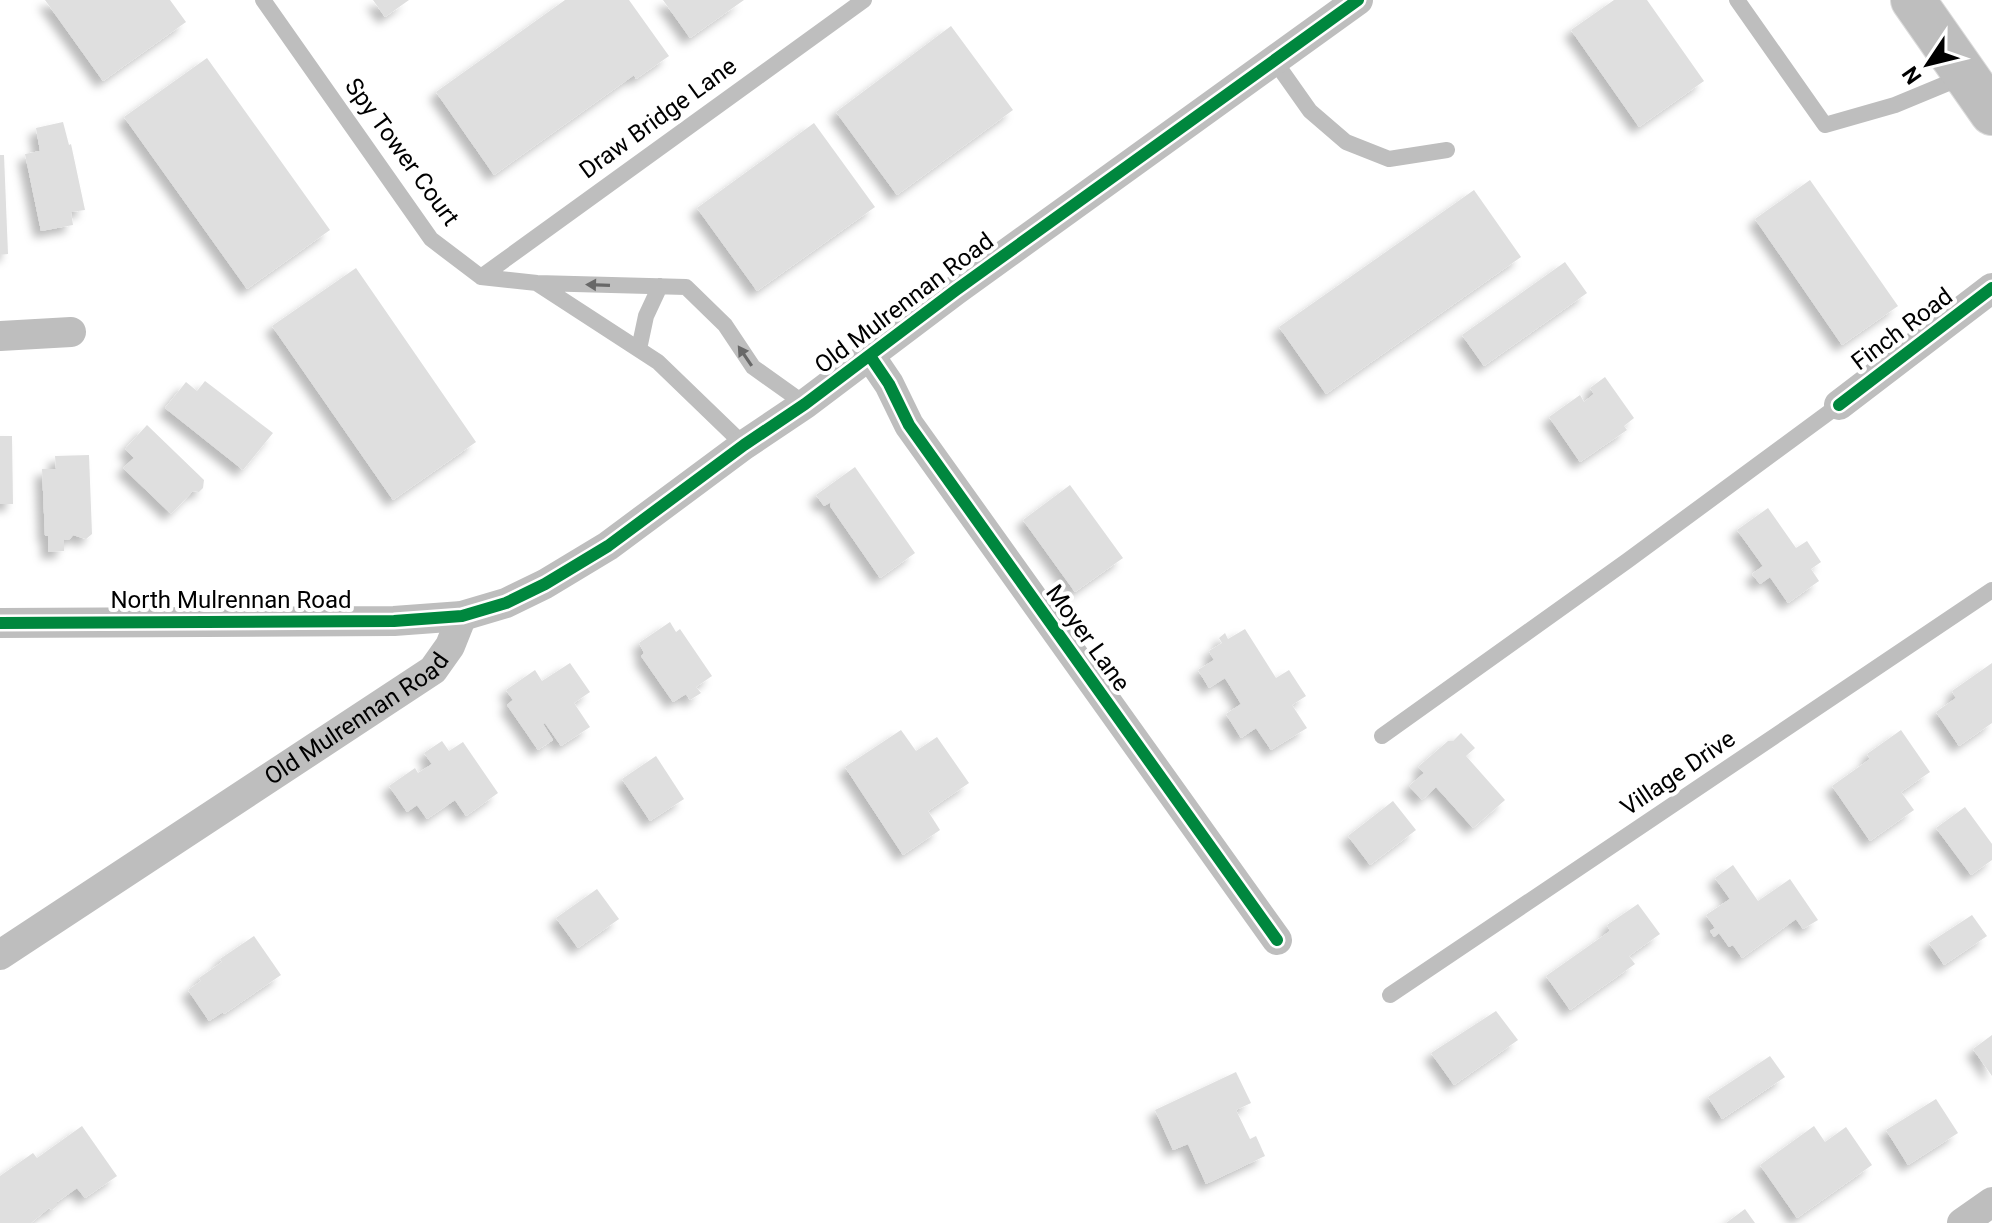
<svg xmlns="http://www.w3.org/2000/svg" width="1992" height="1223" font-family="Roboto,sans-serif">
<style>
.building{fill:#dfdfdf;filter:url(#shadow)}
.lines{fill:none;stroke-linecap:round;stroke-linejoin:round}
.trunk-casing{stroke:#dbdbdb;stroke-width:46}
.service{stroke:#bebebe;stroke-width:16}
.minor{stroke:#bebebe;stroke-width:30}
.trunk{stroke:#bebebe;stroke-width:44}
.cycleway-casing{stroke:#fff;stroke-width:17}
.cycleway{stroke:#00873e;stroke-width:12}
.oneway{fill:#686868}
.labels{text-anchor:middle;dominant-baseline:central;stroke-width:8;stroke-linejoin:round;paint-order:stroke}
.street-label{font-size:24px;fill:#000;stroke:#fff}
</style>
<defs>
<filter id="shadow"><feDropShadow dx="-7" dy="7" stdDeviation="4" flood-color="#0004"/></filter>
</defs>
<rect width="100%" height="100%" fill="#fff"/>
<path class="building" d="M45 0H170L186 22 103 81Z
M373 0H409L385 17Z
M565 0H629L669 56 636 79 634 75 494 175 436 92Z
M663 0H744L690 38Z
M1614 0H1647L1704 81 1639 127 1571 30Z
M951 26 1013 110 897 195 836 112Z
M207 58 330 230 247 289 124 117Z
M63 122 69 145 71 144 85 210 71 212 73 225 41 231 25 154 40 151 36 128Z
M814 123 875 207 757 291 697 208Z
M0 155H4L8 254 0 255Z
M1810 180 1898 306 1842 345 1755 219Z
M1474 190 1521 257 1326 394 1279 327Z
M1565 262 1587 293 1484 366 1462 335Z
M356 268 476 442 393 500 272 326Z
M1605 377 1634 418 1624 426 1627 430 1580 462 1549 417 1580 395 1584 402 1594 394 1590 388Z
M205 381 273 433 243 470 165 408 186 382 197 391Z
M147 425 204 480 203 488 199 492 193 491 171 514 123 468 134 458 125 449Z
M0 436H12L13 504H0Z
M89 455 92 534 86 539 73 535 70 539 64 540V551L48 552V536H45L42 469H56L55 456Z
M855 467 915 553 880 578 830 506 831 502 824 506 816 495Z
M1070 485 1123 558 1075 592 1023 520Z
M1768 508 1796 548 1807 541 1821 562 1811 569 1819 581 1788 603 1770 577 1760 584 1752 574 1763 566 1737 530Z
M670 622 676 632 680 629 712 676 696 687 701 693 690 700 686 694 673 702 641 656 644 653 639 643Z
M1245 629 1276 678 1289 670 1306 696 1292 705 1307 728 1271 750 1256 728 1241 738 1226 714 1241 704 1225 678 1209 688 1198 670 1214 660 1209 651 1222 643 1219 638 1225 633 1228 639Z
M570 663 590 692 574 703 590 727 561 746 545 723 543 724 553 740 538 750 507 705 513 700 506 690 535 670 542 681Z
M1992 663V723L1959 746 1936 712 1956 698 1952 691Z
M901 730 916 751 937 737 969 783 928 811 940 830 903 855 845 767Z
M1901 730 1930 772 1901 792 1914 810 1870 841 1832 786 1870 759 1867 754Z
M1461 733 1475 748 1466 756 1505 800 1473 828 1436 787 1422 800 1409 786 1424 773 1418 767 1448 741H1453Z
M442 741 449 751 463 742 498 793 466 816 455 800 427 819 417 805 407 812 389 786 415 768 418 773 432 764 424 753Z
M656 756 684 799 650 821 622 779Z
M1393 801 1416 830 1370 865 1348 836Z
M1965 807 1992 844V860L1971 875 1936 828Z
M1733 865 1758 901 1790 879 1818 920 1803 929 1796 919 1742 958 1733 945 1729 947 1719 933 1714 937 1710 931 1715 928 1706 915 1730 899 1715 878Z
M597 889 619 919 578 948 556 918Z
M1638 904 1660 934 1629 956 1635 964 1570 1010 1546 976 1610 931 1607 925Z
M1972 915 1987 936 1944 965 1929 943Z
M254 936 281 975 224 1014 223 1012 209 1021 188 990 201 981 199 978 222 962 220 959Z
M1496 1011 1518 1040 1454 1085 1431 1053Z
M1992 1035V1076L1973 1049Z
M1770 1056 1785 1077 1722 1119 1708 1097Z
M1236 1072 1251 1103 1236 1110 1250 1139 1256 1136 1265 1156 1206 1184 1188 1144 1173 1150 1155 1110Z
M1936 1099 1958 1133 1908 1165 1886 1130Z
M82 1126 117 1176 85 1198 77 1188 57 1202V1206L52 1210 49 1208 31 1223H0V1176L33 1153 37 1158Z
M1814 1126 1825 1142 1846 1127 1872 1165 1797 1218 1760 1165Z
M1745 1209 1755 1223H1726Z"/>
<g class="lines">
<defs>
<path id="trunk" d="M1913 0 1992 113"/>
</defs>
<use href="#trunk" class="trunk-casing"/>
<path class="service" d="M263 0 431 239 481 277 537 283 686 287 725 325 753 367 805 404
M1737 0 1825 125 1895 105 1965 76
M1274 60 1310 111 1346 142 1389 159 1447 150
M481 277 864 0
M538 284 658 362 744 445
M639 349 646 316 660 286
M1382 736 1627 561 1839 405
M1390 995 1992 590"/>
<g class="minor">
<path d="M0 336 71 332"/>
<path d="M870 356 889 384 909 425 1277 940"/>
<path d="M1839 405 1992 288"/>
<path d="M0 623 394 621 462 616 506 603 545 584 608 546 744 445 805 404 956 290 1358 0"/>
<path id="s1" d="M0 955 433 670 450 646 462 616"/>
<path d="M1962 1223 1992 1202"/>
</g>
<use href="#trunk" class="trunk"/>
<defs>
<path id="cycleway" d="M870 356 889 384 909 425 1277 940
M1839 405 1992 288
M0 623 394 621 462 616 506 603 545 584 608 546 744 445 805 404 956 290 1358 0"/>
</defs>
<use href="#cycleway" class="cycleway-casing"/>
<use href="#cycleway" class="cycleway"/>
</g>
<defs><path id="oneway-solid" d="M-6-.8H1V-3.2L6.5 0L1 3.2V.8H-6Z" transform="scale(2)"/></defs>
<g class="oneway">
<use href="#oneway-solid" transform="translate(598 285) rotate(-178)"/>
<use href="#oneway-solid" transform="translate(745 356) rotate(-124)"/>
</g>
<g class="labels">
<g class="street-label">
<text transform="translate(658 118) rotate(-36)">Draw Bridge Lane</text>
<text transform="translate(402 152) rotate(54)">Spy Tower Court</text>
<text transform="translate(904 303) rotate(-37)">Old Mulrennan Road</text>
<text transform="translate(1902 329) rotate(-37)">Finch Road</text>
<text x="231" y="600">North Mulrennan Road</text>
<text transform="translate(1088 638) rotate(54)">Moyer Lane</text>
<text stroke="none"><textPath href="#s1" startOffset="428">Old Mulrennan Road</textPath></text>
<text transform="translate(1678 773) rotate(-34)">Village Drive</text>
</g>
</g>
<g transform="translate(1928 64) rotate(235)" stroke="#ffffff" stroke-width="6" paint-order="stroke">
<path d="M0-6L14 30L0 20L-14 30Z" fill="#000000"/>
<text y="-12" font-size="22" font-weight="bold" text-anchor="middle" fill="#000000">N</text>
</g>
</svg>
